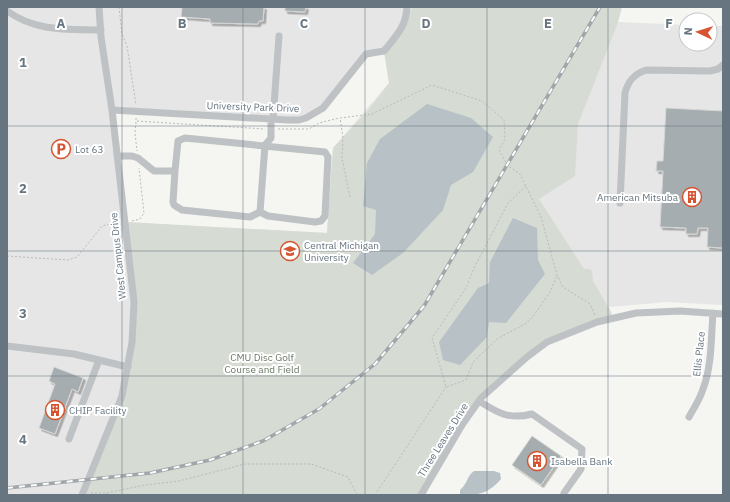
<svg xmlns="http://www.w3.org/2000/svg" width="730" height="502" font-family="'IBM Plex Sans',sans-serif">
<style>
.built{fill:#e5e6e5;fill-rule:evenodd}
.green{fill:#d6dbd3}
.water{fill:#b7c1c6}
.building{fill:#a5adb1;stroke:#d6d6d4;filter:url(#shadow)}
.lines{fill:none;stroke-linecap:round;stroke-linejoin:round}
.path{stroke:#b8bbbd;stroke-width:1;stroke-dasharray:2 2;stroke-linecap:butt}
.minor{stroke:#bec2c5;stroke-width:7}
.rail-casing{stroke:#a0a6aa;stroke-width:3.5}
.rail{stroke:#fff;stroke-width:2;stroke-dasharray:6;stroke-linecap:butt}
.grid{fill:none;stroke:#667580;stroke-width:1;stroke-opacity:0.55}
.labels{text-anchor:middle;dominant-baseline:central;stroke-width:4;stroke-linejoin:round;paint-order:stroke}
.street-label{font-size:10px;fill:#667580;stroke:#fff}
.poi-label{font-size:10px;fill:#667580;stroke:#fff;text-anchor:start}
.park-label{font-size:10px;fill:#687864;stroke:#fff}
.grid-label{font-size:13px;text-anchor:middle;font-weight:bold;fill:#667580;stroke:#fff;stroke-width:4;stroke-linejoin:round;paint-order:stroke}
</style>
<defs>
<filter id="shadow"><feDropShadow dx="2.5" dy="2.5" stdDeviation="0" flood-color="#0004"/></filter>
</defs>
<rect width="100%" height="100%" fill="#f5f5f1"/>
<path class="built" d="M7 7H622L618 22 686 25V44H710V26H723V305L667 302 609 307 610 310 547 342 481 398 421 495H7ZM384 51 389 83 333 148 327 233 125 222 112 110 306 118 323 108 366 54Z"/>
<path class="green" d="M413 7H622L617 25 578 124 575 176 539 199 584 269H590L592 271 593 281 610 310 613 318 547 342 481 398 421 495H83L103 443 128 367 133 308 125 222 327 233 333 148 369 109 389 83 384 51Z"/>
<path class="water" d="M427 104 471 118 493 137 473 172 451 185 443 210 403 253 372 275 353 263 375 234 376 210 363 206 367 163 380 139Z
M513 218 537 228 538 260 545 274 506 323 489 322 487 337 460 365 443 360 439 342 478 288 489 283 490 262Z
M474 471H494L500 473 501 479C488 494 479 495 460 495V490C468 483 467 476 474 471Z"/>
<path class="building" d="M182 7H264L263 21H259L258 24 210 23V19L181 17Z
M285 7H306L305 12 285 11Z
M666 108 723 111V248L707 247 708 228H698L697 234H686V228L660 227 663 171H656L657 161H663Z
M54 367 83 378 78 392 72 389 55 434 39 428 55 384 49 381Z
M532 436 561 456 541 485 512 465Z"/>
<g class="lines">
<path class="path" d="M119 7 122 34 127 46 136 105
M136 118V121L265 129
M136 122 135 133 137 151
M278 129H309L319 123 339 118
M526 186 508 203 475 266 466 288 432 338 446 387 466 380 473 362 497 339 525 324 532 318 550 292 557 276
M350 197 342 158 343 138 340 118 372 114 432 85 482 101 504 120 505 139 499 150 507 165 520 174 541 217 557 275 563 287 590 304 595 316
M132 221 140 219 144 213 139 168
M7 256 68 260 77 257 82 251 102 226 118 222
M91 493H107L106 495
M107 493 145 485 179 481 245 464H311L348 477 357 495
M375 495 446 387"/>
<path class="minor" d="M7 11C37 32 66 29 101 30
M112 110 288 120H299L306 118 323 108 366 54 384 51C396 36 406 27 407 7
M273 119 279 36
M117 156H132L138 158 154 171H175L173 202 174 205 182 210 250 217 260 212 265 145 271 138V119
M175 171 178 141 185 138 325 152 328 157 325 216 321 221 315 222 268 216 260 212
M620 203 625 93C628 81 634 74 646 70L710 71 718 69 723 65
M7 346 74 354 128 367
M479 401C498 413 509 420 532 414L582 449 581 469 564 493
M689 417C694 408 700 399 703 389 712 366 711 338 713 313
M69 439 99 360
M82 495 122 396 132 342 134 302 112 110 101 37 99 7
M421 495 462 425 481 398 527 357 547 342 597 322 636 313 680 311 723 314"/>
<defs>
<path id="rail" d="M7 488 150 473 210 460 263 441 319 409 375 364 424 306 600 7"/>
</defs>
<use href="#rail" class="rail-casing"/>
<use href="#rail" class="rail"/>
</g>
<path class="grid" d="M122 7V495M243 7V495M365 7V495M487 7V495M608 7V495M7 126H723M7 251H723M7 376H723"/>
<defs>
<symbol id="parking-ring" viewBox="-11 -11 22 22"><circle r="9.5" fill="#fff" stroke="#d65530" stroke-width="1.5"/><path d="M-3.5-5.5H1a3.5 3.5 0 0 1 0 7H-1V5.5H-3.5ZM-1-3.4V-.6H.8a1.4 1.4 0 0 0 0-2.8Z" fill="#d65530"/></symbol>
<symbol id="building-ring" viewBox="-11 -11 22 22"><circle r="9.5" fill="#fff" stroke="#d65530" stroke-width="1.5"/><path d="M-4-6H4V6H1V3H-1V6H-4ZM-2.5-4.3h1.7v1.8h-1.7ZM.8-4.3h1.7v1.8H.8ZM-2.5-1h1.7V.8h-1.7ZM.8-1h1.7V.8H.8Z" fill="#d65530"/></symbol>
<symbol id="university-ring" viewBox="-11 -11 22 22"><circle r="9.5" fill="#fff" stroke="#d65530" stroke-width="1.5"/><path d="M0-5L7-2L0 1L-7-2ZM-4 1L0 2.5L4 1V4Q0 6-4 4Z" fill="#d65530"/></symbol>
</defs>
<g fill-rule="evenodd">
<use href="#parking-ring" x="50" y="138" width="22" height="22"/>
<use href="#building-ring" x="681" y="186" width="22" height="22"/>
<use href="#university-ring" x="279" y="240" width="22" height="22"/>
<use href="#building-ring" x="44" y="399" width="22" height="22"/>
<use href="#building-ring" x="526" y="450" width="22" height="22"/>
</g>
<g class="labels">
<g class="street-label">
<text transform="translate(253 107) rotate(2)">University Park Drive</text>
<text transform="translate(118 256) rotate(-96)">West Campus Drive</text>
<text transform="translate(699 354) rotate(-84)">Ellis Place</text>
<text transform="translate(443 440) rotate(-58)">Three Leaves Drive</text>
</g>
<g class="poi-label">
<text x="75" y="149">Lot 63</text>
<text x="678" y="197" text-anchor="end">American Mitsuba</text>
<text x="304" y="245">Central Michigan<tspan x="304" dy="12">University</tspan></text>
<text x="69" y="410">CHIP Facility</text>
<text x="551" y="461">Isabella Bank</text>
</g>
<g class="park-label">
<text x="262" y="357">CMU Disc Golf<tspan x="262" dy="12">Course and Field</tspan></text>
</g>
</g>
<g class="grid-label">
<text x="61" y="28">A</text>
<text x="182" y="28">B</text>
<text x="304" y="28">C</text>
<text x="426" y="28">D</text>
<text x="548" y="28">E</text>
<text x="669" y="28">F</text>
<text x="23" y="67">1</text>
<text x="23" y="193">2</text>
<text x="23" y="318">3</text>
<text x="23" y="444">4</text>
</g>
<rect width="730" height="502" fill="none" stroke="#667580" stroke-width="16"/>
<g transform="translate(698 32) rotate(274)"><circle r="19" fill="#ffffff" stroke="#c2c8cc"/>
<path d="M0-3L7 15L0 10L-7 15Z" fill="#d65530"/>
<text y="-6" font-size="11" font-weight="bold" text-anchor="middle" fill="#667580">N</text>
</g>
</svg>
